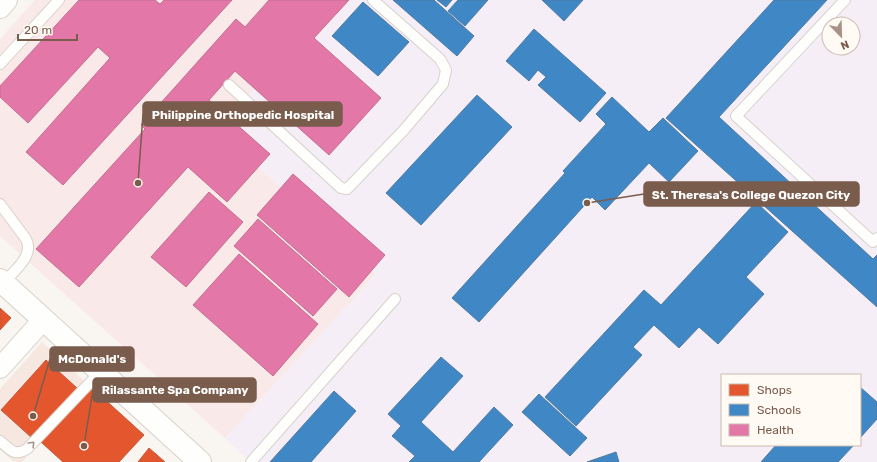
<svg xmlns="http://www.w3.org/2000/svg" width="877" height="462" font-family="Rubik,sans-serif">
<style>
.commercial{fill:#f6e8e1}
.education{fill:#f6eef6;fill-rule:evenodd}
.medical{fill:#fae9e9}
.shops{fill:#e4572e;stroke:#c45837}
.schools{fill:#3f88c5;stroke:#517ba1}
.health{fill:#e377a8;stroke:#c46f8d}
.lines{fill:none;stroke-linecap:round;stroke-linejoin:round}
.service-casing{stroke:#d7d1cb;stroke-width:12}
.minor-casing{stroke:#d7d1cb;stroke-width:22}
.tertiary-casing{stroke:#d7d1cb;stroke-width:24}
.secondary-casing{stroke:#d9d2cb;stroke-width:24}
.service{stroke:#fefefd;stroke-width:10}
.minor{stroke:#fefefd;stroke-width:20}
.tertiary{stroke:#fefefd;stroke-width:22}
.secondary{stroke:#fefefd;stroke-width:22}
.oneway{stroke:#a8958b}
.leader{fill:none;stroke:#7a5c4d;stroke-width:1.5}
.callout-dot{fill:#7a5c4d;stroke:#fffaf3;stroke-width:1.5}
.callout{fill:#7a5c4d;stroke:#7a5c4d;stroke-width:1.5}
.callout-label{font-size:12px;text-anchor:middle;font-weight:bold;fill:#fff}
</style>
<rect width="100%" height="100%" fill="#f9f5f0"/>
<path class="commercial" d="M42 342 91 387 22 462H14L0 450V389Z"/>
<path class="education" d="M329 0H877V462H250L225 438 376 274 218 131ZM829 24H853V48H829ZM722 375H860V445H722Z"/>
<path class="medical" d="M35 0H329L218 131 376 274 225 438 0 236V39Z"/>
<path class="shops" d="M0 308 11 318 0 330Z
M46 360 77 388 32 438 1 410Z
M91 387 144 435 119 462H63L41 442Z
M149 448 165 462H138Z"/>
<path class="schools" d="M393 0H434L474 36 457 56Z
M437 0H452L446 7Z
M458 0H488L465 26 448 11Z
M542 0H583L564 21Z
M774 0H827L719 117 873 259 877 255V307L666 118Z
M363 2 409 42 378 76 332 36Z
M534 29 606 93 580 122 538 85 546 77 538 70 529 81 506 61Z
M477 95 512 127 421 225 386 193Z
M612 97 649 132 663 118 698 151 669 182 649 163 605 210 592 197 479 322 452 298 565 173 563 171 606 124 596 114Z
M756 202 788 232 746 277 764 294 718 344 699 327 679 348 654 325 633 347 642 355 576 426 545 397 644 290 661 305Z
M441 357 463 376 421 422 453 452 494 407 513 425 479 462H409L415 456 392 436 401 426 388 414Z
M860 387 877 402V419L860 438Z
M334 391 356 411 311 462H270Z
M539 394 587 438 570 456 522 412Z
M776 445H854L838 462H761Z
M616 452 619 462H587Z"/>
<path class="health" d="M79 0H155L160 4 164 0H232L63 185 26 152 110 58 98 47 28 123 0 97V86Z
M269 0H349L314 38 381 98 329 155 235 71 209 100 270 154 227 202 188 167 79 287 36 249 145 129 141 125 236 19 245 27Z
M293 174 385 255 349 297 257 215Z
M209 192 243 222 186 287 151 257Z
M258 219 337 289 313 316 234 246Z
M239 254 318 324 273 376 193 305Z"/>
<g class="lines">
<defs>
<path id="service" d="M845 0 736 116 873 242 877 238
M0 64 59 0
M229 85 341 188 347 189 403 131 443 84 446 70 440 59 373 0
M0 204 26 239C35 256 13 271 4 283
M0 441C10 449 14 457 27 449L101 371
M251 462 395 299"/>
<path id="minor" d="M0 368 43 320"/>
<path id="tertiary" d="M0 7 6 0"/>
<path id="secondary" d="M0 280 200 462"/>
</defs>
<use href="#service" class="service-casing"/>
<use href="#minor" class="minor-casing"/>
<use href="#tertiary" class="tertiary-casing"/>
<use href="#secondary" class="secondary-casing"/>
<use href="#service" class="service"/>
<use href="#minor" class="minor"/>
<use href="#tertiary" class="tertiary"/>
<use href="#secondary" class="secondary"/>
</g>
<defs><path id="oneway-chevron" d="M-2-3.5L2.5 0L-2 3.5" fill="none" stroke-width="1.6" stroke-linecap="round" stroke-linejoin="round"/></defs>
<use class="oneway" href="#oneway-chevron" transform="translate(32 444) rotate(-46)"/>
<path class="leader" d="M138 183L143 114M587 203L644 194M33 416L50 359M84 446L93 390"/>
<g class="callout-dot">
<circle cx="138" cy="183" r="4"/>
<circle cx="587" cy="203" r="4"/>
<circle cx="33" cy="416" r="4"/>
<circle cx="84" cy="446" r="4"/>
</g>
<g class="callout">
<rect x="143" y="102" width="199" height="24" rx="4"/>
<rect x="644" y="182" width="215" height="24" rx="4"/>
<rect x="50" y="347" width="84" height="24" rx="4"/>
<rect x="93" y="378" width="163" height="24" rx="4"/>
</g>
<g class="callout-label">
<text x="243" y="119">Philippine Orthopedic Hospital</text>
<text x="751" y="199">St. Theresa's College Quezon City</text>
<text x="92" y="363">McDonald's</text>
<text x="175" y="394">Rilassante Spa Company</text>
</g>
<rect x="721" y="374" width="140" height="72" fill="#fffaf3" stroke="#cabbb1"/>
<rect x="729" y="384" width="20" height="12" fill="#e4572e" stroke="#cabbb1"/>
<text x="757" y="394" font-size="12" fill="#7a5c4d">Shops</text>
<rect x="729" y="404" width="20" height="12" fill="#3f88c5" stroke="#cabbb1"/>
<text x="757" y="414" font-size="12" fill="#7a5c4d">Schools</text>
<rect x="729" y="424" width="20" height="12" fill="#e377a8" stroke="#cabbb1"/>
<text x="757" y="434" font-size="12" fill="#7a5c4d">Health</text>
<g transform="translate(841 36) rotate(157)"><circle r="19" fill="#fffaf3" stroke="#cabbb1"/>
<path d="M0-3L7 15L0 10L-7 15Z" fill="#a69286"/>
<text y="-6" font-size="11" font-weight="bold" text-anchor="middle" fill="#7a5c4d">N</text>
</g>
<path d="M18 34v6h59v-6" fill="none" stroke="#7a5c4d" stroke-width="2"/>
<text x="24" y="34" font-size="12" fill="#7a5c4d" stroke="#fffaf3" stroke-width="3" paint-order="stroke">20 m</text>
</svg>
